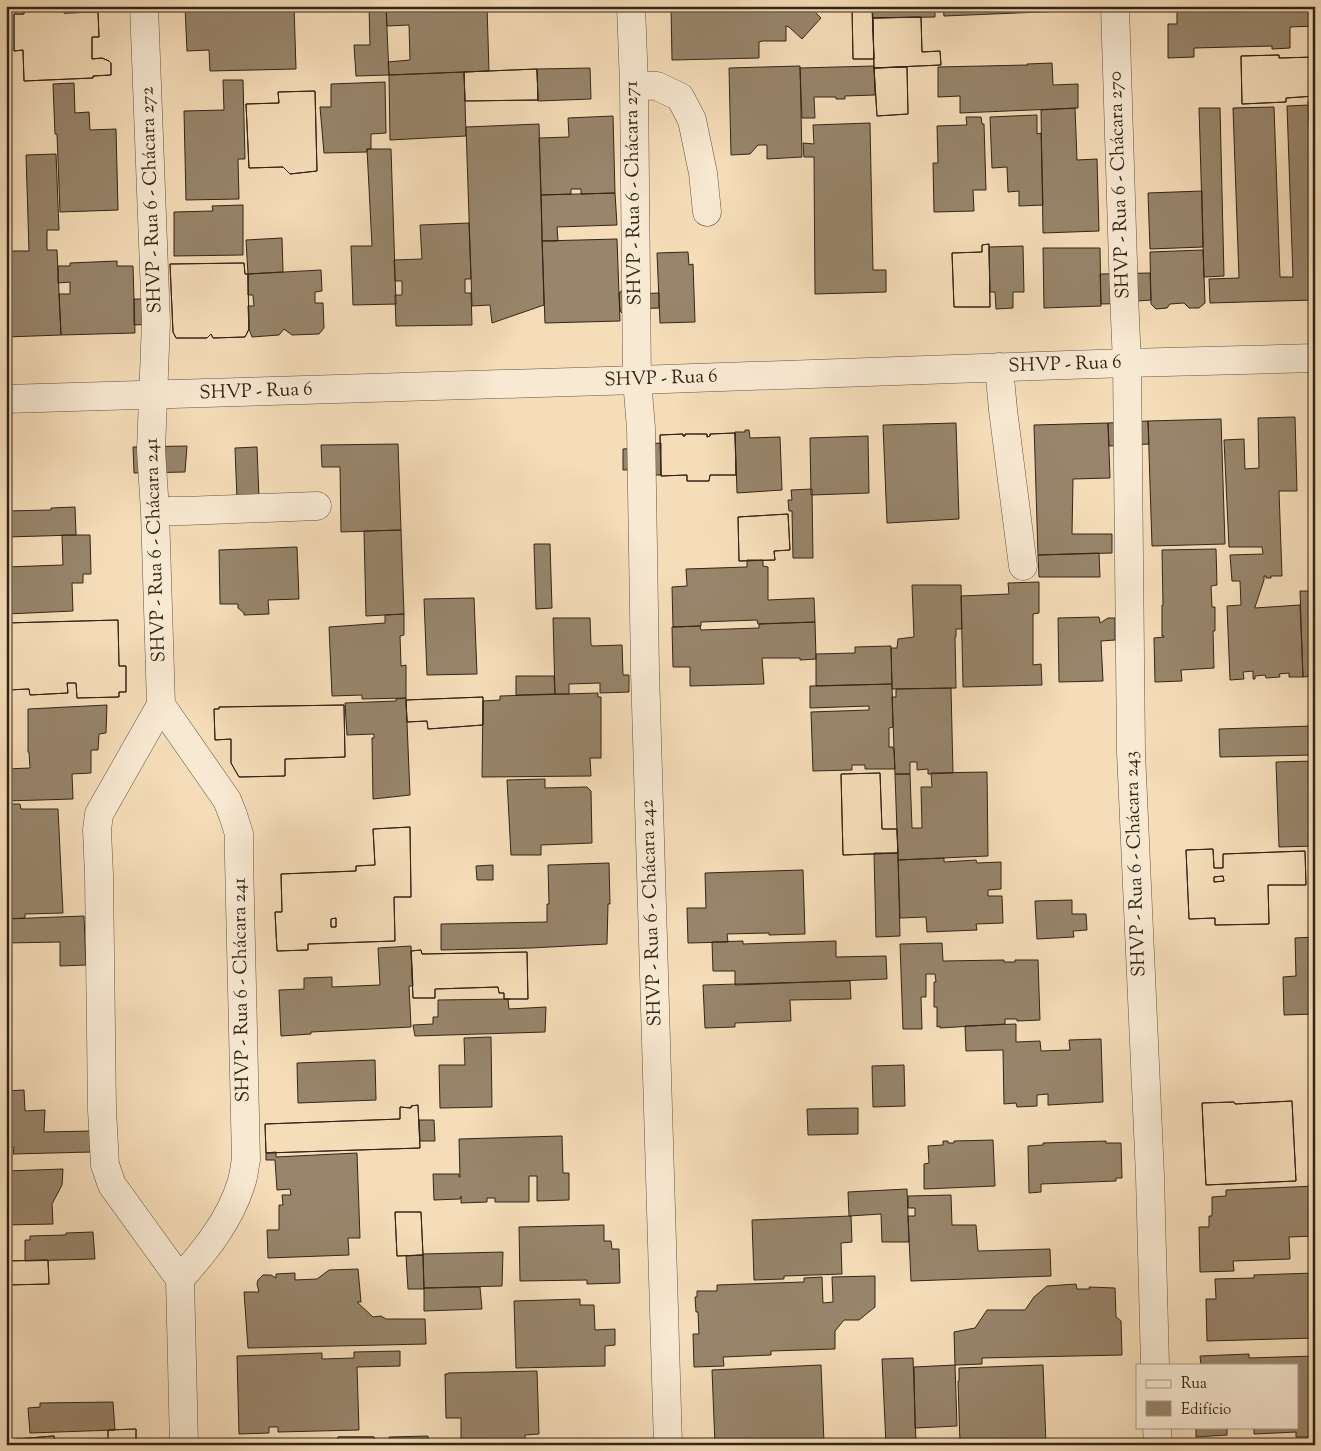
<svg xmlns="http://www.w3.org/2000/svg" width="1321" height="1451" font-family="'Sorts Mill Goudy',serif">
<style>
.building{fill:#98856b;stroke:#332517;fill-rule:evenodd}
.lines{fill:none;stroke-linecap:round;stroke-linejoin:round}
.minor-casing{stroke:#645340;stroke-width:29}
.minor{stroke:#f8e9d2;stroke-width:28}
.labels{text-anchor:middle;dominant-baseline:central;stroke-width:5;stroke-linejoin:round;paint-order:stroke}
.street-label{font-size:19px;fill:#332517;stroke:#f8e9d2}
</style>
<rect width="100%" height="100%" fill="#f5ddb9"/>
<filter id="stains"><feTurbulence type="fractalNoise" baseFrequency=".004" numOctaves="4"/><feColorMatrix values="0 0 0 0 .2 0 0 0 0 .09 0 0 0 0 .02 0 0 0 .5 -.17"/></filter>
<radialGradient id="worn" r=".72"><stop offset=".6" stop-color="#630" stop-opacity="0"/><stop offset="1" stop-color="#630" stop-opacity=".3"/></radialGradient>
<path class="building" d="M185 6H294L296 69 210 71 209 50 187 51Z
M369 6H386L389 75 356 76 354 45H370Z
M386 6H429L430 12H460V6H487L489 71 389 75 388 62 410 60 409 25 387 26Z
M671 6H813L812 9 821 18 802 39 789 27 786 26V41H762L759 42V58L672 60Z
M852 6H872L874 59H853Z
M852 6H872L874 59H853Z
M872 6H935V17L873 18Z
M943 6H1066V11L944 16Z
M1166 6H1254V7L1166 10Z
M1282 6H1315V26L1290 27V48L1272 49V46L1194 48V57L1168 58V24H1177V10Z
M63 8 64 13 98 12 99 37H92V59L102 58 109 61 111 63V75L93 76V78L24 81 23 50 14 51V14H24V9Z
M63 8 64 13 98 12 99 37H92V59L102 58 109 61 111 63V75L93 76V78L24 81 23 50 14 51V14H24V9Z
M921 17 922 52 940 51 941 65 874 68 873 18Z
M921 17 922 52 940 51 941 65 874 68 873 18Z
M1279 55V58L1315 57V96L1286 98V102L1242 104 1241 56Z
M1279 55V58L1315 57V96L1286 98V102L1242 104 1241 56Z
M1052 63 1053 85 1078 84V108L960 113V96L938 97V67L1028 65 1027 64Z
M800 66 802 157 767 159V145H758L750 154 731 155 729 68Z
M874 66 875 95 845 96V99H836V97H814L815 118H802L800 68Z
M907 67 908 114 877 116 874 68Z
M907 67 908 114 877 116 874 68Z
M590 68 591 99 538 101 537 69Z
M537 69 538 100 465 101 464 72Z
M537 69 538 100 465 101 464 72Z
M464 72 466 136 390 140 389 75Z
M223 80H243L245 159H238L239 199 186 200 184 111 224 110Z
M385 82 386 133 371 134V149H367V152L324 153 320 107H331V84Z
M74 83 75 113 89 112 90 130 116 129 118 210 60 212 57 134H55L53 84Z
M315 91 317 171 290 174 283 167 249 168 246 104 279 103 278 92Z
M315 91 317 171 290 174 283 167 249 168 246 104 279 103 278 92Z
M1308 102H1315V126H1309Z
M1309 105 1314 300 1210 303 1209 279 1239 278 1233 108 1274 107 1280 277H1293L1287 106Z
M1075 108 1077 160 1097 159 1099 231 1043 233 1041 110Z
M1199 108H1220L1224 276 1204 277Z
M1037 115V134L1041 133 1043 205 1019 206V191L1008 192 1007 167 992 168 990 117Z
M613 116 615 193 581 194V189H571V194L541 195 539 138 569 137 568 118Z
M966 117H981L982 124H984L986 190H973L974 211 934 212 933 163H938L937 126 967 125Z
M870 123 873 270H886V292L815 294 814 157H804L803 143 814 144 813 125Z
M539 124 544 305 492 323 490 305 472 306 466 127Z
M367 149H391L396 304 353 305 351 246H372Z
M56 154 59 230H47V250H57L61 335 6 337V251H29L26 155Z
M1202 191 1203 247 1150 249 1148 193Z
M615 193 617 225 557 227 558 241H542L541 195Z
M243 205V255L174 256V212L213 211 212 206Z
M469 223 471 279H465V293H471L472 325 396 326 395 295H402V281H395L394 260 422 259 420 225Z
M282 238 283 272 248 274 246 240Z
M617 239 620 321 545 323 542 241Z
M989 244 990 307H954L952 253 982 252V245Z
M989 244 990 307H954L952 253 982 252V245Z
M1023 246 1024 292H1013V308L996 309 995 292H990L989 247Z
M1312 247H1315V300H1314Z
M1043 248H1100L1101 306 1044 308Z
M1203 250 1205 303 1199 308H1189L1184 303 1170 304 1167 308 1156 309 1151 304 1150 252Z
M688 252 689 265 693 264 695 322 660 323 657 253Z
M117 261V266H133L135 333 61 335 59 294H70V282L58 283V266H70V263Z
M244 263 245 274H248L249 329 245 337 213 338 211 334 207 338H176L173 332 170 264Z
M244 263 245 274H248L249 329 245 337 213 338 211 334 207 338H176L173 332 170 264Z
M321 270 322 291 315 292V303H323L324 328 319 334 292 335 284 329 279 335 252 337 249 329 248 306H254L253 295H248V274Z
M1150 273 1151 300 1137 301V303L1101 304 1100 274Z
M624 289 632 294 659 293V308L633 309 623 314 620 311 619 293Z
M134 299H152L153 324 134 325Z
M1295 417 1297 491H1279L1282 576H1271V578H1266V576H1264V580L1255 607V608L1300 605 1303 677H1289V673L1279 674 1280 677 1266 678 1265 675 1255 676V679H1253V671L1243 672 1244 679 1230 680 1227 606 1241 605 1240 581H1232L1230 555 1263 554 1262 547H1229L1224 440 1244 439 1245 469 1259 468 1258 418Z
M1221 419 1225 544 1152 546 1148 421Z
M1148 421 1149 444 1109 446 1108 423Z
M956 423 959 519 887 523 883 425Z
M1108 423 1110 478 1073 479 1072 534H1112V553L1038 555 1034 425Z
M745 430H749L750 438 780 437 782 490 737 493 735 432H745Z
M735 433 736 475H710L709 481H687V475L661 476 660 435 683 434V436H685V434H707V437L710 436V434Z
M735 433 736 475H710L709 481H687V475L661 476 660 435 683 434V436H685V434H707V437L710 436V434Z
M868 436 869 493 811 495 810 438Z
M661 443V475H645V469L623 470V449L645 448V444Z
M398 444 401 530 341 532 340 467H322L321 445Z
M187 446 185 472 134 473 133 447Z
M257 447 259 498 237 499 235 448Z
M812 489 813 558H793L792 511H789L788 500H792L791 490Z
M75 507 76 535 6 537V511L51 510V508Z
M788 514 790 550 774 551 775 560 739 561 738 517Z
M788 514 790 550 774 551 775 560 739 561 738 517Z
M401 530 404 614 366 616 364 531Z
M62 535H90L91 574H83V583H72L73 611 6 614V567L63 565Z
M534 544H550L552 608 536 609Z
M297 547 299 599 268 600 269 614 244 615V613L238 608V604H220L219 550Z
M1216 549 1217 585 1211 586 1212 607H1215V631H1213L1214 668 1181 670 1182 681 1155 682 1154 638 1164 637V636H1162V605H1163L1162 550Z
M1099 553 1100 577H1039L1038 555Z
M747 560H763V566L768 567V600L814 598 815 622 758 624 757 620 701 622V626L673 627 672 587 687 586 686 569 747 567Z
M1039 582V613L1033 614V665L1041 664 1042 685 963 687 961 596 1009 594 1008 583Z
M912 585H961L962 629H956V637H955L956 688 892 689 891 648H897L898 639 914 637Z
M1300 591H1315V676L1303 677Z
M474 598 477 674 427 675 424 599Z
M404 614V635L400 636 401 666 406 665V698L362 699V695L332 696 329 627 385 623V615Z
M1099 617 1100 623 1108 618H1115V640L1101 641 1103 681 1059 682 1058 618Z
M553 618H590L591 645 593 646 622 645 623 675H629V692L600 693V683L569 684V694H555Z
M118 620 119 666H126V692H119V697L77 698 76 683H67L68 693 30 695 29 689 7 690 6 623Z
M118 620 119 666H126V692H119V697L77 698 76 683H67L68 693 30 695 29 689 7 690 6 623Z
M815 622 816 659 800 660V658H762L764 684 690 686V667H673L672 627 700 626 701 630 759 628V624Z
M891 646 892 684 816 686V654L855 653V647Z
M516 676H554L555 694 516 695Z
M892 684 893 727 889 728V747H893V749H894L895 769H865V765H852V770L813 771 811 712 869 710V706L810 708V686Z
M951 688 953 773 928 774V769L917 770V762H910V774H895L892 697H896V689Z
M598 693V697H601V758H590L591 776 482 777 483 701 500 700V696Z
M483 697V725L428 729 427 721 407 722 406 700Z
M483 697V725L428 729 427 721 407 722 406 700Z
M406 698 410 795 373 799 372 738H374V734L347 735 345 703 396 701V699Z
M107 705 106 733 99 734 98 750H91V773L72 774 73 799 6 801V769L30 768 29 752H28V709Z
M344 705 345 757 285 759V776L239 777 231 763V739L215 740 214 709H219V707Z
M344 705 345 757 285 759V776L239 777 231 763V739L215 740 214 709H219V707Z
M1312 726 1313 755 1220 757 1219 729Z
M1315 761V846L1279 847 1276 762Z
M987 772 988 856 898 860 895 774H910L912 828H922L921 787H932L931 773Z
M880 773 882 829H897L898 853 843 855 841 774Z
M880 773 882 829H897L898 853 843 855 841 774Z
M545 779V788L585 787H587L591 791 592 843 541 845V855H511L507 780Z
M6 804H20L21 809H58L63 913 25 914V918L6 919Z
M410 827 411 897H394L395 941 308 944V950L277 951 275 912H282L281 874 356 871V866L375 865 373 829ZM336 918V927H331V919Z
M410 827 411 897H394L395 941 308 944V950L277 951 275 912H282L281 874 356 871V866L375 865 373 829ZM336 918V927H331V919Z
M1213 849 1214 868H1223V854L1305 851 1306 885H1268L1269 924 1215 925V918L1189 919 1186 850ZM1223 876 1224 881 1214 882V877Z
M1213 849 1214 868H1223V854L1305 851 1306 885H1268L1269 924 1215 925V918L1189 919 1186 850ZM1223 876 1224 881 1214 882V877Z
M874 853H898L900 936 876 937Z
M944 858V862L976 860 977 863 1001 862V889L988 890V896H1002L1003 923 976 924 977 930 927 932 926 917 900 918 898 860Z
M609 863 610 904H608L607 944 531 948 441 950V924L547 922V904H549L548 865Z
M493 865V880H477L476 866Z
M803 870 805 934 769 935V933L727 934 728 942 688 943 687 908H706L705 873Z
M1072 900V914H1086L1087 930 1073 931 1074 937 1037 939 1035 901Z
M84 916 86 965 60 966V942L6 943V919Z
M1315 937V1012L1314 1014 1284 1015 1283 977 1296 976 1295 938Z
M743 941V944L836 941V957L886 956 887 979 735 985V971H713L712 942Z
M942 943 943 961 1004 960V962H1015V960H1038L1040 1020 1017 1021V1019H1005V1024L940 1028V1026L937 1027V1007H934V982H936L935 974H926V997H921L922 1029H903L900 944Z
M411 946 413 986H409L411 1027 311 1032V1034L281 1036 279 990 304 989V978L332 977V987L380 985 378 948Z
M421 950 422 954 527 952 528 999H504V993H499L498 987 435 989V998H413L411 951Z
M421 950 422 954 527 952 528 999H504V993H499L498 987 435 989V998H413L411 951Z
M6 980 8 1036H6Z
M850 981 851 999 790 1000 791 1021 735 1023V1027L705 1028 703 985Z
M510 999 508 1000 509 1009 546 1007 545 1032 415 1036 413 1025 433 1024V1017H438V1000Z
M1016 1024V1042L1040 1041 1041 1051 1070 1050 1069 1040 1101 1039 1103 1102 1048 1105V1094L1037 1095V1106L1017 1107 1016 1103 1004 1104 1003 1050 966 1051 965 1026Z
M491 1037 492 1107 440 1108 439 1065H465L464 1038Z
M375 1060 376 1100 298 1103 297 1063Z
M904 1065 905 1106 873 1107 872 1066Z
M24 1090 25 1111 45 1110 44 1132 91 1131V1152L13 1154 14 1147 6 1148V1091Z
M1292 1101 1296 1181 1206 1185 1202 1103 1234 1102 1235 1104Z
M1292 1101 1296 1181 1206 1185 1202 1103 1234 1102 1235 1104Z
M418 1105 420 1148 266 1153 265 1124 400 1119V1107L411 1108V1106Z
M418 1105 420 1148 266 1153 265 1124 400 1119V1107L411 1108V1106Z
M858 1108V1134L808 1135 807 1109Z
M419 1120H434L435 1141H420Z
M562 1136 563 1173H569V1200L537 1201V1176H529V1202H495V1198H487V1202L461 1203V1196L460 1199 434 1200 433 1174H459V1177H460L459 1139Z
M993 1140 995 1186 924 1189V1164L929 1163 928 1146 943 1145V1141H948V1143H954V1141Z
M1106 1141V1143H1121L1122 1178H1116V1181L1041 1184V1192L1029 1193 1028 1146 1043 1145V1143Z
M276 1152V1157L357 1153 360 1238H348L349 1255 268 1258 267 1230H279V1205H283L282 1195H291L290 1189 277 1190 275 1160H266V1153Z
M63 1169 62 1185 52 1204 53 1224 6 1225V1171Z
M1315 1186V1236L1289 1237 1290 1259 1233 1261 1234 1271 1200 1272 1199 1227H1209V1216H1212V1197L1226 1196V1190Z
M907 1189 909 1242H882L881 1214 849 1216 848 1192Z
M951 1195 952 1225H976L978 1251 1050 1249 1051 1276 911 1281 908 1216H915V1208H908V1196Z
M395 1212H421L423 1255 397 1256Z
M395 1212H421L423 1255 397 1256Z
M851 1216 852 1242 841 1243 842 1274 784 1276V1279L754 1280 752 1220Z
M604 1225V1241H611L612 1249H619L620 1283 587 1284V1280L520 1281 519 1227Z
M93 1232 95 1259 25 1261V1240H30V1236L66 1235V1233Z
M503 1252 502 1286 424 1288 423 1254Z
M423 1255 424 1289H408L406 1256Z
M48 1260 49 1284 6 1285V1261Z
M48 1260 49 1284 6 1285V1261Z
M358 1269 361 1302H357L373 1317 381 1316 386 1319H425L426 1344 248 1348 244 1292H259L257 1284 258 1280 263 1275H271L276 1278V1274L295 1273V1280L317 1279 329 1270Z
M1315 1273V1338L1207 1341 1206 1299H1216L1215 1279 1254 1278V1275Z
M875 1276V1307L859 1320H844L835 1331V1349L771 1351V1355L723 1357 724 1366 694 1367 693 1334H699L698 1312H696L695 1297H697V1291H717V1285L804 1282V1278L822 1277 823 1303 833 1302 832 1277Z
M1076 1284 1077 1289H1090L1089 1287 1115 1288 1116 1317 1121 1321 1122 1355 982 1358V1364L955 1365 954 1332 975 1328 987 1310H1025L1034 1297 1047 1286Z
M480 1287 482 1309 424 1311V1288Z
M580 1299V1305H594L595 1330 615 1329V1345L605 1346V1366L516 1368 514 1301Z
M400 1351V1366L357 1367 359 1430 278 1432V1427H269V1433L239 1434 237 1356 322 1353V1359L354 1358V1352Z
M1249 1354V1358L1315 1356V1437H1296V1432L1254 1434V1427H1297V1365H1201L1200 1356Z
M913 1358 916 1443 886 1445 882 1359Z
M821 1365 824 1443 715 1445 712 1370Z
M955 1365 957 1426 915 1428 914 1367Z
M1043 1365 1046 1444H960L958 1381H959V1368Z
M537 1371 539 1434 525 1435V1445H466V1441H461V1418H446L445 1374H448V1373Z
M113 1402 115 1430 30 1433 28 1408 40 1407V1403Z
M1196 1427H1227V1435L1196 1437Z
M136 1429V1445H6V1440L53 1436H54L55 1440 108 1439V1430Z
M136 1429V1445H6V1440L53 1436H54L55 1440 108 1439V1430Z
M428 1436 429 1445H390L389 1437Z
M338 1437H374V1445H338Z
M338 1437H374V1445H338Z
M254 1440V1445H226V1441Z
M916 1443V1445H895V1444Z
M1139 1443V1445H1106V1444Z"/>
<g class="lines">
<defs>
<path id="minor" d="M144 6 156 322 151 450 155 511 161 705 227 800 233 815 239 834V858L246 1160C244 1168 244 1176 241 1184 230 1220 205 1251 180 1279L184 1445
M631 6 634 85 637 380 641 428 645 671 668 1445
M1115 6 1124 295 1127 363 1131 752 1150 1176 1155 1365
M634 85 657 86 680 97 692 120 703 173 707 212
M999 367 1003 410 1023 566
M6 399 637 380 1127 363 1315 358
M155 511H184L317 506
M161 705 99 814 97 830 99 875 102 1110 105 1165 112 1185 180 1279
M1157 1427 1158 1445"/>
</defs>
<use href="#minor" class="minor-casing"/>
<use href="#minor" class="minor"/>
</g>
<g class="labels">
<g class="street-label">
<text transform="translate(1120 185) rotate(-92)">SHVP - Rua 6 - Chácara 270</text>
<text transform="translate(634 193) rotate(-91)">SHVP - Rua 6 - Chácara 271</text>
<text transform="translate(152 200) rotate(-92)">SHVP - Rua 6 - Chácara 272</text>
<text transform="translate(1065 365) rotate(-2)">SHVP - Rua 6</text>
<text transform="translate(661 379) rotate(-2)">SHVP - Rua 6</text>
<text transform="translate(256 392) rotate(-2)">SHVP - Rua 6</text>
<text transform="translate(156 550) rotate(-92)">SHVP - Rua 6 - Chácara 241</text>
<text transform="translate(1136 864) rotate(-92)">SHVP - Rua 6 - Chácara 243</text>
<text transform="translate(652 913) rotate(-92)">SHVP - Rua 6 - Chácara 242</text>
<text transform="translate(242 990) rotate(-91)">SHVP - Rua 6 - Chácara 241</text>
</g>
</g>
<rect width="1321" height="1451" fill="none" stroke="#f5ddb9" stroke-width="25"/>
<rect x="8" y="8" width="1306" height="1436" fill="none" stroke="#332517" stroke-width="2.5"/>
<rect x="12" y="12" width="1296" height="1426" fill="none" stroke="#332517"/>
<rect x="1136" y="1364" width="162" height="65" fill="#f8e9d2" stroke="#a99b87"/>
<rect x="1146" y="1380" width="25" height="8" fill="#f8e9d2" stroke="#a99b87"/>
<text x="1181" y="1388" font-size="15" fill="#332517">Rua</text>
<rect x="1146" y="1401" width="25" height="15" fill="#98856b" stroke="#a99b87"/>
<text x="1181" y="1414" font-size="15" fill="#332517">Edifício</text>
<rect width="100%" height="100%" filter="url(#stains)"/>
<rect width="100%" height="100%" fill="url(#worn)"/>
</svg>
